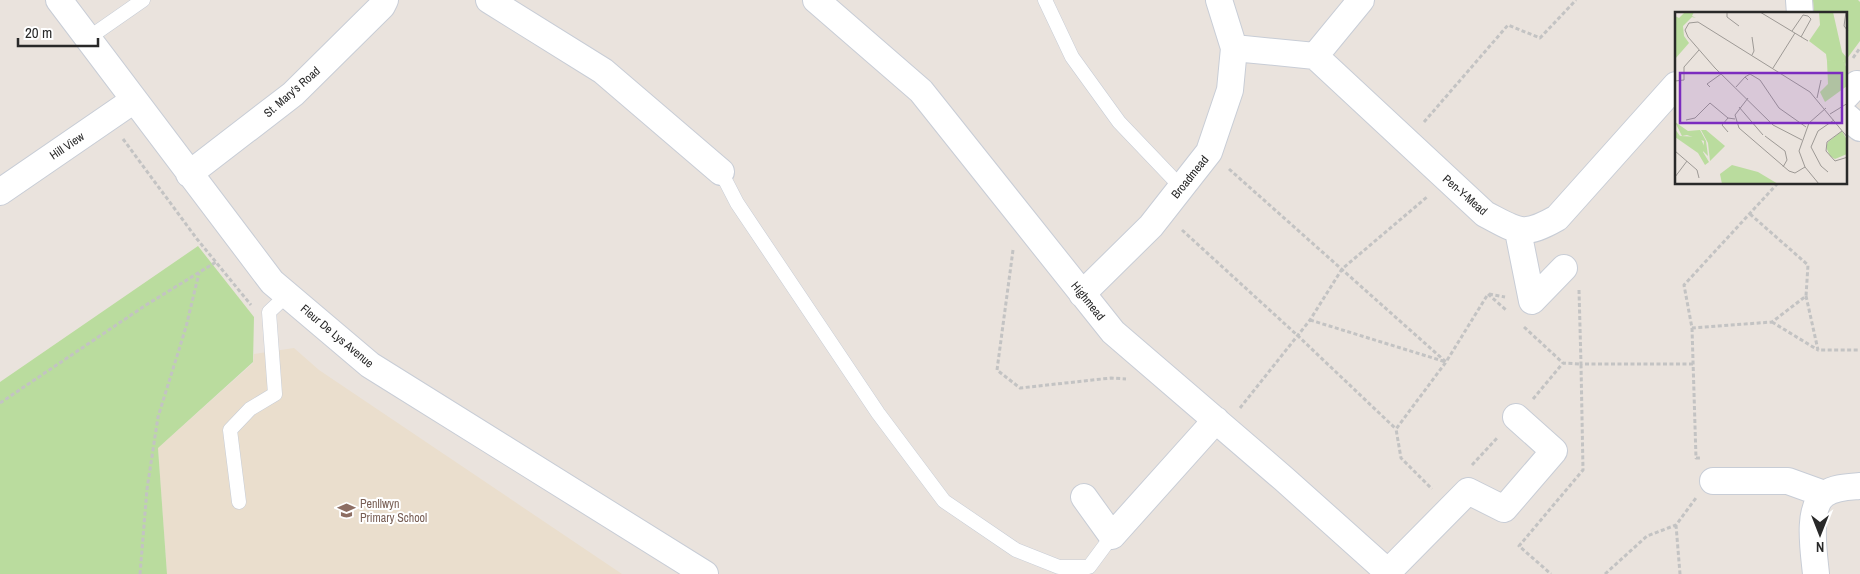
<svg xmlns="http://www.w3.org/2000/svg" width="1860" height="574" font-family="'Archivo Narrow',sans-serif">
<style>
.education{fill:#eadecd}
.grass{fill:#badc9e}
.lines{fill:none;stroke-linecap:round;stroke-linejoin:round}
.lane-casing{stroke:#c8cdd6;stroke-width:15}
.street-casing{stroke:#c8cdd6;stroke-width:28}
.path{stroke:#c3c3c3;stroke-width:3;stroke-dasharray:4 2.5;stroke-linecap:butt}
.lane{stroke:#fff;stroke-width:14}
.street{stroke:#fff;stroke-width:26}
.labels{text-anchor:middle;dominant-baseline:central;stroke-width:4;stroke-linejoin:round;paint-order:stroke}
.street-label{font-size:12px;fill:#292929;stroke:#fff}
.education-label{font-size:12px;fill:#785e54;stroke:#fff;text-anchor:start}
.inset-road{fill:none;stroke:#9d9995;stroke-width:1}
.view{fill:#7b2cbf;fill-opacity:0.15;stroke:#7b2cbf;stroke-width:2.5}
.inset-edge{fill:none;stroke:#292929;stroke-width:2.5}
</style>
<rect width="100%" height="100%" fill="#eae3dd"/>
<path class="education" d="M294 348 319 370 622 574H167L158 448 253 363 254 354Z"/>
<path class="grass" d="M1813 0H1858L1860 2V41L1846 60V14H1814Z
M198 246 254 317 253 362 158 448 167 574H0V382Z"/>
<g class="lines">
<defs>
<path id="lane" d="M1045 0 1072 57 1119 122 1181 187
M87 39 143 0
M721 172 737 203 878 413 944 501 1016 550 1059 567H1089L1112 536
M239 502 230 430 250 409 275 394 269 312 287 295"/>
<path id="street" d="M59 0 272 282 370 365 705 574
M489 0 603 71 721 172
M816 0 921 91 1113 332 1284 479 1390 574
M1799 0 1800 14
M1234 48 1315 56 1485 214C1518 231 1522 238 1557 218L1676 85
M1315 56 1361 0
M1846 96 1857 84
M1846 116 1860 128
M189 174 293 94 382 6 385 0
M0 192 134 100
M1518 231 1532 301 1564 268
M1082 294 1151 226 1209 152 1230 90 1234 48 1219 0
M1713 481H1788L1824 494
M1084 497 1112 536 1216 420
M1388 572 1468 491 1504 509 1554 451 1516 417
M1816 574C1814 553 1806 507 1825 494 1835 487 1849 487 1860 486"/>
</defs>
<use href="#lane" class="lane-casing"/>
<use href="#street" class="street-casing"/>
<path class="path" d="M1853 58 1860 48
M1424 122 1508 25 1540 38 1576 0
M123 139 197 239 251 305
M1229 169 1446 362 1488 294
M1750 214 1808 265 1806 296 1772 322 1692 328 1684 285 1777 184
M1182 230 1297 335 1396 429
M1013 250 997 370 1020 388 1111 378 1126 379
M1579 290 1581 364H1694
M1488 294 1506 310
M1489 294 1505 297
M1806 296 1818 350H1860
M1310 320 1446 362 1396 429 1401 458 1432 489
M1772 322 1818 350
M1524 327 1563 363 1581 364 1583 470 1519 546 1551 574
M1692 328 1696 458H1700
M1533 399 1563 363
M0 403 146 305 216 262
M1240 408 1310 320 1342 269 1427 197
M1472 465 1498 437
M1676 525 1680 574
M140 574 147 489 158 417 186 327 199 273
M1605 574 1647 536 1676 525 1696 498"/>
<use href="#lane" class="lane"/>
<use href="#street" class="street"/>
</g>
<defs>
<symbol id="school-bare" viewBox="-9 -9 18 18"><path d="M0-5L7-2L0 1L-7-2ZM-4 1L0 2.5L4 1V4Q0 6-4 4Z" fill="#8d6e63" stroke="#fff" stroke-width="2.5" paint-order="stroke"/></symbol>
</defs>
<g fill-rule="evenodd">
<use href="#school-bare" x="334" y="498" width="25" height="25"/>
</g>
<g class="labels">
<g class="street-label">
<text transform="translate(292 92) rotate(-41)">St. Mary's Road</text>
<text transform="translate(67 146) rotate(-34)">Hill View</text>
<text transform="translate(1190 177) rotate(-51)">Broadmead</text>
<text transform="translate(1465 195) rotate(41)">Pen-Y-Mead</text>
<text transform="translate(1088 301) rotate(51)">Highmead</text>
<text transform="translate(337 336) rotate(40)">Fleur De Lys Avenue</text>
</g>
<g class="education-label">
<text x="360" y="504">Penllwyn<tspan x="360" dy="14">Primary School</tspan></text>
</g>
</g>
<g transform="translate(1675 12)">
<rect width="172" height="172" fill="#eae3dd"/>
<path d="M10 0H19L17 4 21 6 17 5 8 14 9 24 14 31 0 47V4L4 6ZM161 47 168 48 172 57V74L150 90 145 80 153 72 152 49ZM0 110 13 119 25 118 31 129 33 144 28 139 29 129 12 123 7 124ZM26 118H31L50 134 35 149 33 131ZM167 119 172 128V142L160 147 155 144 151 135 153 130Z" fill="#badc9e"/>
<path d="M144 0H158L167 40 172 46 170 54 168 48 152 49 151 42 134 29 145 13ZM0 117 5 124 25 125 30 136 28 140 34 150 30 153 23 141 0 125Z" fill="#badc9e"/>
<path d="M57 153 83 160 103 172H47L45 162Z" fill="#badc9e"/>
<path class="inset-road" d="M52 0V5L64 14M85 0 133 29M171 0 169 14 173 19M117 19 128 3 133 4 136 7 126 25M77 43 79 39 77 25M98 56 120 21M70 65 75 62 85 68 104 96 131 115M0 69 9 68V55L24 38M35 75 32 72 46 62M61 75 70 65 73 68M73 86 60 103 64 116 114 159 120 161 130 155M142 86 146 68M64 95 88 123M155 102 173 91M53 106 47 113 53 120M11 108 20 106 35 91 53 106 60 107M167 119 152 130 151 139 160 149 173 145M90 124 110 139 112 148 108 155M127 128 98 113 40 56 13 25 10 18 14 11 23 10 135 80 173 126M0 139 22 158 24 166M153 160 146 154 136 135 143 119 159 108M0 165 12 149M144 172 130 155 124 139 134 111 151 96"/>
<path class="view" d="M5 61H167V111H5Z"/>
<rect width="172" height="172" class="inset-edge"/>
</g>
<g transform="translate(1820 534) rotate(180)" stroke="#ffffff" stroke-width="4" paint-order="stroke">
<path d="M0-4L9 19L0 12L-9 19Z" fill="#292929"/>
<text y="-8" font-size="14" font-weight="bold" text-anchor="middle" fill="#292929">N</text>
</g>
<path d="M18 38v8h80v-8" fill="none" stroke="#292929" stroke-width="2.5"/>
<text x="25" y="38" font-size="15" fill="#292929" stroke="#ffffff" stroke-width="4" paint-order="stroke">20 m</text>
</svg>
